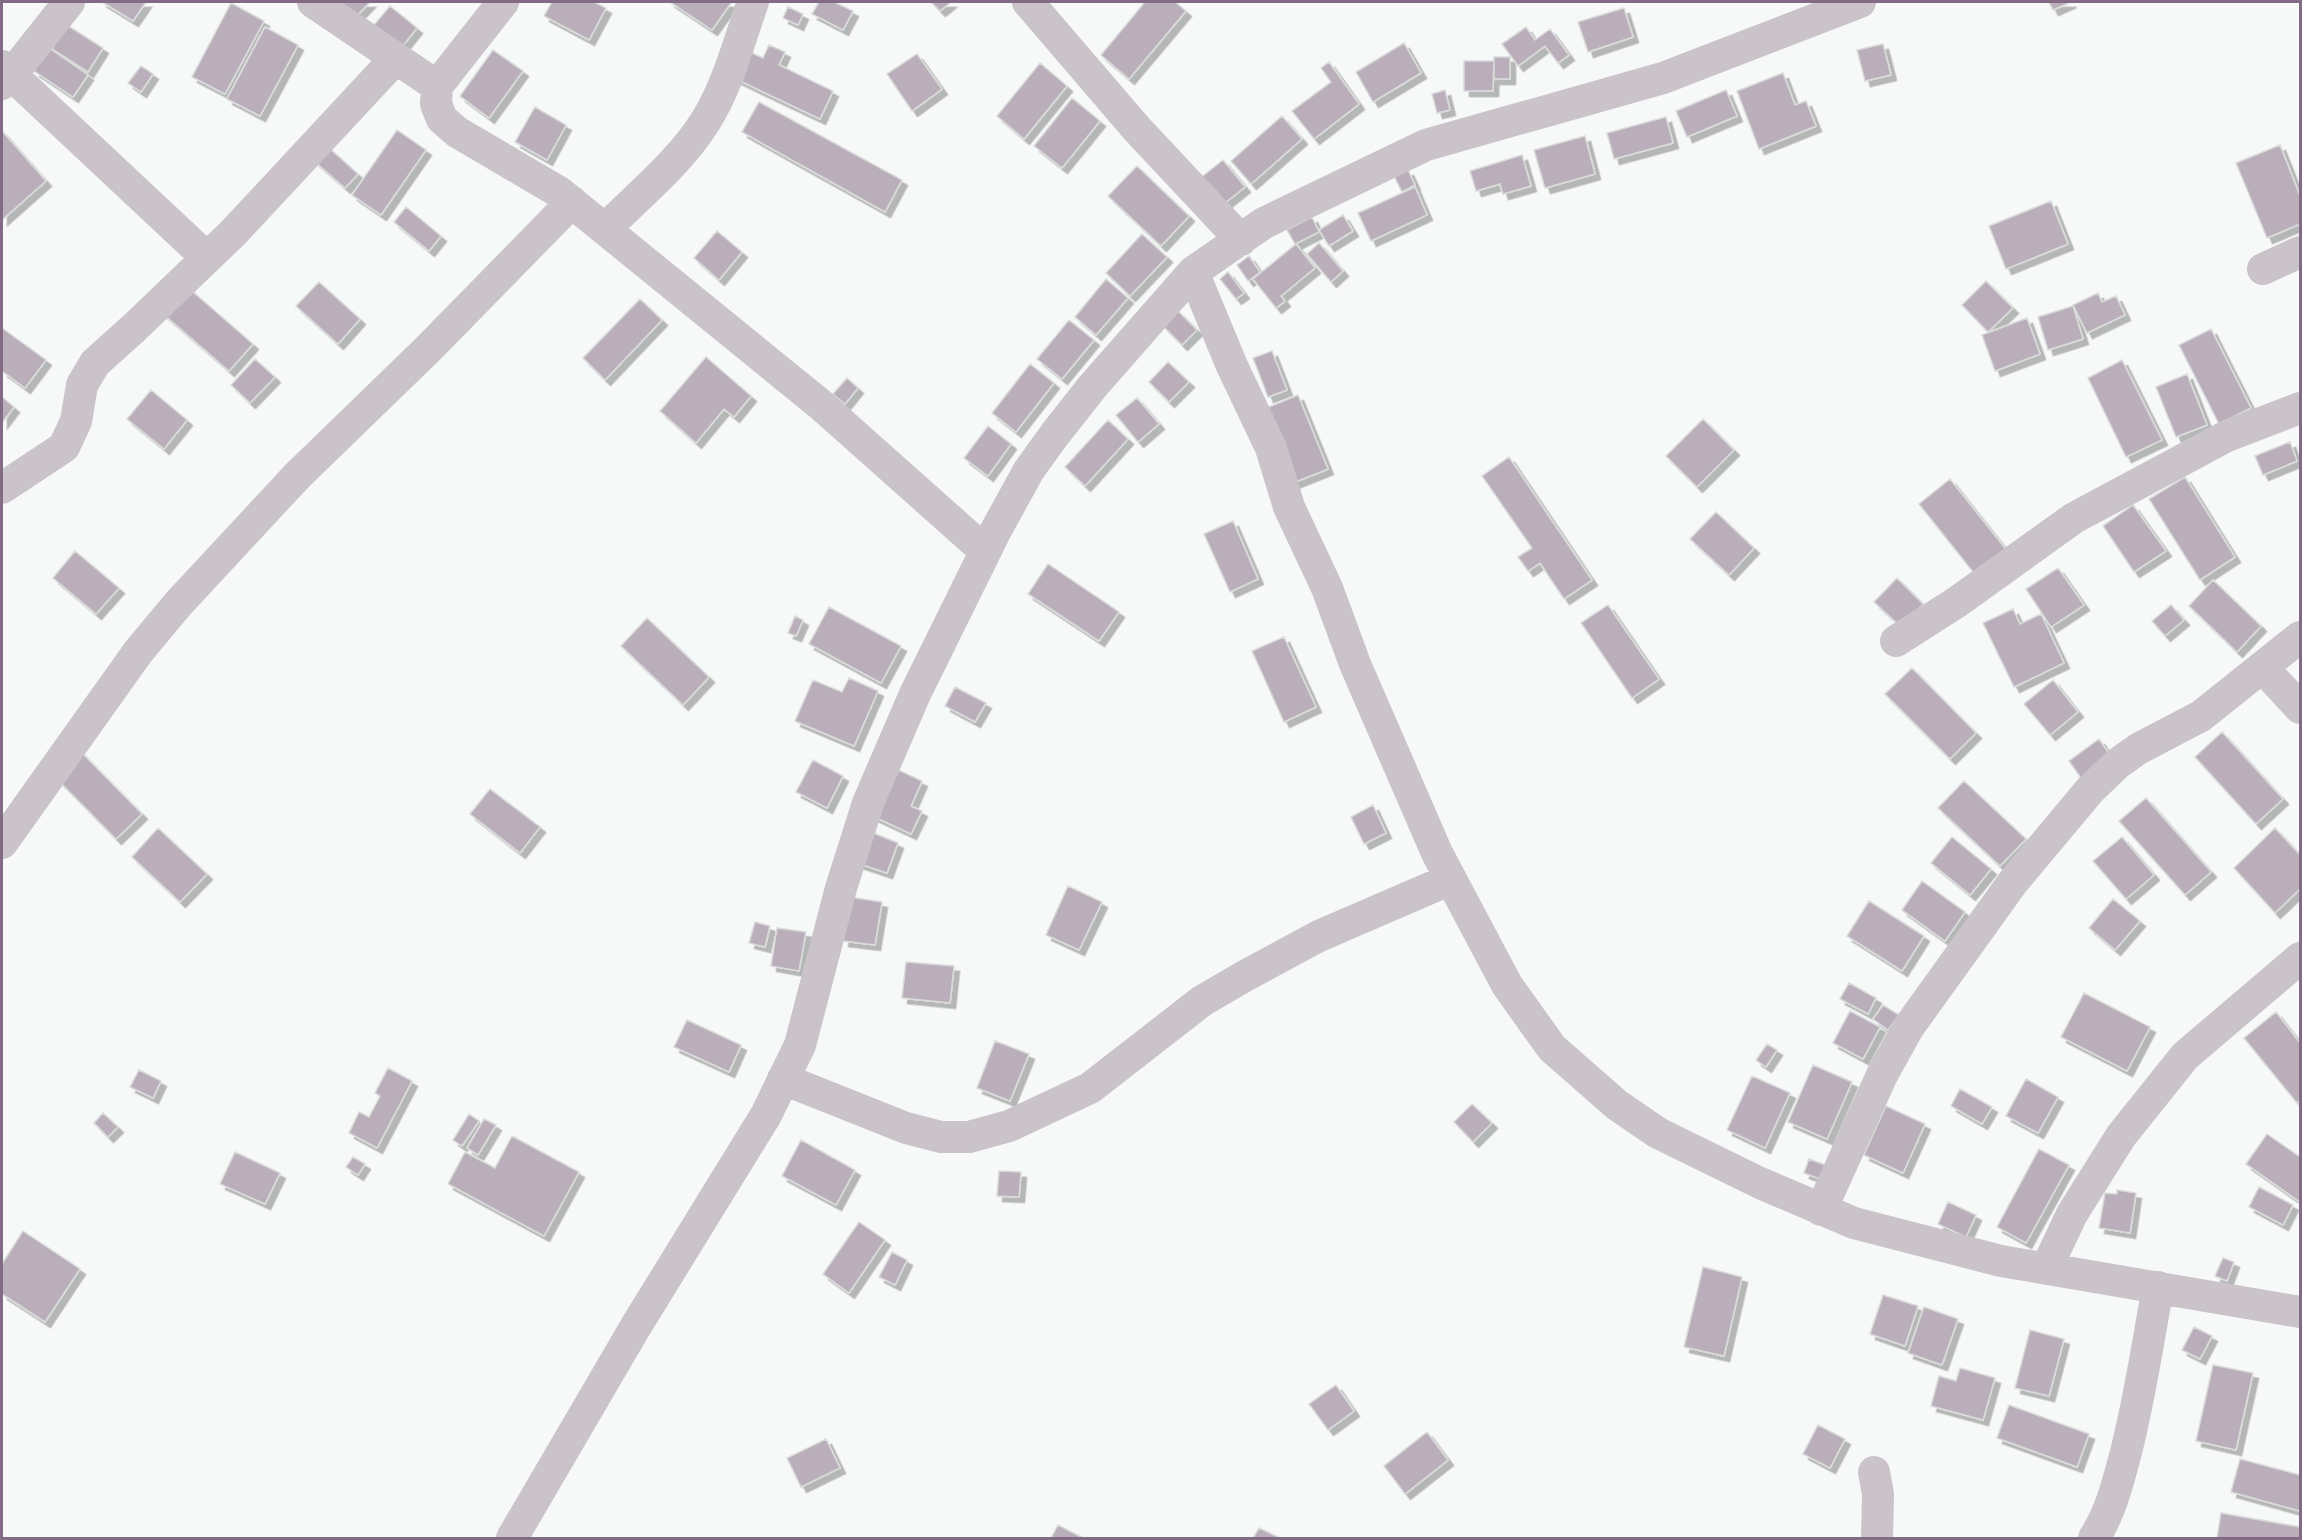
<svg xmlns="http://www.w3.org/2000/svg" width="2302" height="1540" font-family="Roboto,sans-serif">
<style>
.building{fill:#b9aeba;stroke:#d9dbda;stroke-width:1.5;filter:url(#shadow)}
.lines{fill:none;stroke-linecap:round;stroke-linejoin:round}
.minor{stroke:#cac3ca;stroke-width:32}
</style>
<defs>
<filter id="shadow"><feDropShadow dx="5.5" dy="5.5" stdDeviation="0" flood-color="#0004"/></filter>
</defs>
<rect width="100%" height="100%" fill="#f7f9f8"/>
<path class="building" d="M102 2H146L133 21Z
M327 2H370L351 22Z
M552 2H594L606 8 589 40 544 16Z
M670 2H729L731 3 712 30Z
M819 2H834L853 11 843 30 812 14Z
M931 2H951L940 11Z
M1145 2H1175L1186 11 1129 79 1101 55Z
M2049 2H2071L2053 10Z
M231 3 264 21 225 94 192 77Z
M390 6 417 28 397 53 369 31Z
M788 7 803 14 798 25 783 18Z
M1624 8 1633 37 1588 52 1578 22Z
M67 25 103 48 88 72 52 49Z
M265 27 298 45 260 116 227 99Z
M1526 27 1535 40 1550 29 1569 55 1558 63 1545 46 1518 66 1502 44Z
M1404 43 1421 73 1373 102 1356 72Z
M1883 44 1891 75 1865 81 1857 50Z
M769 45 785 52 779 65 833 91 820 119 736 79 750 52 763 58Z
M49 48 88 75 73 97 34 71Z
M493 50 523 71 489 118 460 96Z
M917 54 942 89 912 111 887 74Z
M1494 57H1510V79H1494Z
M1464 61H1494L1493 91H1464Z
M1329 62 1359 104 1314 139 1292 111 1331 82 1321 68Z
M1040 63 1067 86 1024 139 997 116Z
M141 66 153 74 141 92 128 83Z
M1783 73 1795 105 1806 101 1816 126 1759 149 1737 91Z
M1445 90 1450 110 1437 113 1432 94Z
M1726 90 1737 116 1687 137 1676 111Z
M1072 98 1100 121 1062 168 1034 146Z
M759 102 902 180 885 212 742 132Z
M535 107 566 125 547 160 515 142Z
M1282 116 1302 139 1251 184 1231 161Z
M1666 117 1673 143 1614 159 1607 133Z
M397 130 426 150 381 215 352 195Z
M2 131 46 181 2 220Z
M1585 136 1595 174 1545 188 1534 150Z
M2280 145 2300 196V224L2267 238 2236 163Z
M327 146 358 174 345 188 314 161Z
M1522 155 1531 186 1503 194 1500 184 1476 191 1470 171Z
M1223 160 1245 187 1220 207 1198 180Z
M1137 166 1189 216 1161 246 1108 196Z
M1408 170 1415 185 1402 192 1394 176Z
M1415 187 1427 215 1371 241 1358 213Z
M2051 201 2068 244 2006 269 1989 226Z
M406 207 441 236 429 251 394 222Z
M1343 215 1353 231 1329 246 1319 230Z
M1312 217 1319 232 1295 244 1287 230Z
M717 231 742 252 719 280 694 258Z
M1142 234 1167 257 1130 296 1106 273Z
M1319 243 1343 271 1331 282 1307 254Z
M1296 244 1315 268 1281 296 1285 301 1276 308 1253 279Z
M1249 256 1260 272 1248 281 1237 265Z
M1228 272 1244 293 1236 299 1220 279Z
M1106 279 1128 298 1096 335 1075 317Z
M1986 281 2013 308 1988 332 1962 305Z
M319 282 360 319 338 344 296 306Z
M185 285 253 344 229 371 161 312Z
M2098 293 2102 302 2116 296 2125 315 2087 333 2073 305Z
M640 299 662 320 605 380 583 358Z
M2073 306 2083 339 2048 350 2038 317Z
M1178 311 1197 330 1182 345 1163 326Z
M2027 318 2040 354 1995 371 1982 335Z
M1069 320 1094 340 1062 379 1037 359Z
M2 328 46 360 25 388 2 371Z
M2211 329 2251 408 2219 424 2179 345Z
M1272 351 1287 390 1268 397 1253 358Z
M706 357 751 396 734 417 724 409 696 443 660 411Z
M255 359 275 377 250 403 231 385Z
M2122 360 2162 440 2126 457 2088 378Z
M1168 362 1189 382 1169 402 1149 382Z
M1030 364 1054 383 1016 432 992 413Z
M2187 374 2207 425 2176 437 2156 387Z
M847 378 858 388 845 404 833 394Z
M151 390 187 420 164 449 127 419Z
M1298 395 1328 469 1293 483 1264 409Z
M2 397 14 407 2 423Z
M1137 398 1159 424 1138 442 1116 415Z
M1703 419 1734 450 1697 487 1666 456Z
M1108 420 1128 439 1085 486 1065 467Z
M988 426 1011 444 988 476 964 458Z
M2290 442 2297 461 2263 475 2255 456Z
M1509 457 1592 580 1564 599 1540 563 1528 571 1518 557 1532 548 1482 476Z
M2185 477 2235 557 2200 580 2149 499Z
M1950 479 2008 552 1977 577 1919 504Z
M2133 505 2166 551 2134 572 2103 526Z
M1716 512 1754 548 1729 575 1690 539Z
M1233 521 1258 579 1230 592 1204 534Z
M75 551 119 588 96 614 53 578Z
M1048 564 1119 612 1099 641 1028 594Z
M2058 568 2084 605 2051 627 2026 589Z
M1897 578 1923 604 1901 627 1874 602Z
M2213 580 2261 626 2237 652 2189 606Z
M1608 605 1659 679 1632 698 1581 623Z
M2171 605 2184 620 2165 636 2152 621Z
M829 607 901 646 881 683 809 644Z
M2013 609 2020 624 2041 614 2064 663 2014 687 1983 623Z
M795 616 803 620 796 636 788 633Z
M647 618 709 677 683 705 621 646Z
M1284 637 1316 707 1284 722 1252 651Z
M1912 668 1976 733 1950 759 1885 694Z
M849 678 878 691 854 746 795 721 813 680 842 692Z
M2053 680 2078 712 2050 735 2024 704Z
M955 687 986 703 975 722 945 706Z
M2222 732 2283 799 2256 824 2195 757Z
M2099 739 2111 757 2081 778 2069 761Z
M80 751 142 814 116 839 54 776Z
M813 760 843 776 827 808 796 792Z
M890 766 922 781 911 806 922 811 911 834 868 814Z
M1964 781 2026 839 2000 866 1938 808Z
M490 789 540 827 520 853 470 814Z
M2146 798 2211 872 2185 895 2119 821Z
M1373 805 1386 833 1364 844 1351 817Z
M158 828 207 874 180 902 132 857Z
M2275 828 2300 855V889L2275 913 2234 868Z
M866 830 898 843 887 873 854 862Z
M1952 837 1991 869 1970 895 1931 863Z
M2122 837 2154 875 2126 899 2093 861Z
M1922 881 1965 912 1945 941 1902 910Z
M1068 886 1102 902 1079 950 1046 935Z
M850 897 882 902 875 945 843 941Z
M2113 899 2140 921 2115 950 2089 928Z
M1869 901 1924 936 1902 971 1847 936Z
M755 922 770 926 765 947 749 943Z
M777 928 806 932 799 971 771 966Z
M906 962 954 966 950 1003 902 998Z
M1849 983 1876 998 1868 1014 1840 999Z
M2084 993 2150 1027 2127 1071 2061 1037Z
M1883 1005 1899 1015 1888 1030 1873 1019Z
M1850 1011 1880 1027 1863 1059 1833 1043Z
M2276 1012 2300 1043V1100L2297 1103 2244 1038Z
M687 1020 741 1045 729 1072 674 1047Z
M995 1041 1029 1054 1010 1101 977 1088Z
M1767 1044 1777 1050 1766 1067 1756 1060Z
M1813 1065 1852 1082 1827 1139 1788 1122Z
M388 1068 412 1081 377 1148 349 1133 359 1112 369 1117 380 1096 375 1093Z
M139 1070 161 1081 153 1098 130 1087Z
M1752 1076 1790 1093 1765 1148 1727 1130Z
M2026 1079 2058 1097 2038 1133 2006 1116Z
M1960 1089 1992 1107 1982 1124 1951 1106Z
M1472 1104 1492 1123 1473 1142 1454 1122Z
M1886 1106 1925 1124 1903 1173 1864 1155Z
M103 1113 118 1127 108 1137 94 1123Z
M469 1114 479 1121 462 1146 453 1140Z
M484 1119 496 1125 478 1155 467 1148Z
M2267 1134 2300 1157V1202L2246 1164Z
M512 1136 579 1172 544 1236 448 1184 465 1152 495 1168Z
M801 1140 855 1170 836 1205 782 1176Z
M2039 1149 2069 1165 2026 1243 1997 1227Z
M235 1152 280 1173 265 1204 220 1184Z
M353 1157 365 1164 358 1175 346 1167Z
M1809 1159 1825 1165 1820 1179 1804 1173Z
M999 1171 1021 1172 1019 1197 997 1196Z
M2259 1187 2293 1205 2283 1225 2249 1207Z
M2117 1190 2136 1193 2130 1233 2099 1228 2105 1193 2117 1194Z
M1948 1202 1976 1215 1966 1237 1938 1224Z
M859 1222 885 1240 849 1293 823 1274Z
M23 1231 80 1269 45 1322 2 1294V1264Z
M892 1252 907 1260 895 1285 879 1277Z
M2223 1258 2234 1262 2227 1281 2215 1276Z
M1703 1267 1742 1277 1724 1356 1684 1347Z
M1883 1295 1918 1306 1905 1346 1870 1334Z
M1924 1307 1958 1319 1942 1365 1908 1353Z
M2194 1327 2212 1336 2200 1359 2182 1350Z
M2030 1330 2064 1339 2049 1396 2015 1388Z
M2213 1365 2253 1373 2236 1450 2196 1441Z
M1960 1368 1995 1378 1983 1420 1931 1406 1939 1376 1956 1381Z
M1336 1385 1354 1411 1328 1430 1309 1404Z
M2009 1405 2089 1434 2077 1467 1997 1438Z
M1818 1425 1845 1439 1830 1468 1803 1454Z
M1427 1432 1448 1460 1405 1494 1384 1466Z
M826 1439 840 1468 801 1487 787 1458Z
M2240 1459 2300 1475V1511L2231 1492Z
M2221 1513 2300 1527V1538H2217Z
M1058 1525 1083 1538H1051Z
M1259 1528 1280 1538H1253Z"/>
<g class="lines">
<path class="minor" d="M313 2 437 86
M503 2 437 86 436 104 442 119 457 132 559 192 821 405 985 551
M1028 2 1137 129 1241 240
M2 66 207 258
M2 84 12 74 69 2
M605 229C639 195 679 163 705 122 728 86 739 41 753 2
M2263 269 2300 252
M1193 272 1232 366 1271 448 1289 507 1327 588 1355 664 1437 853 1507 985 1552 1048 1617 1105 1658 1133 1760 1183 1854 1223 2001 1261 2300 1312
M2 488 64 447 76 421 82 385 95 363 134 328 233 233 396 58
M1896 641 1957 602 2074 518 2227 436 2300 408
M2263 668 2300 708
M2 843 138 652 178 604 297 476 428 349 572 202
M783 1079 906 1128 941 1137H969L1009 1126 1090 1088 1202 1001 1243 977 1319 936 1451 879
M1821 1210 1882 1075 1908 1028 2013 882 2090 790 2117 764 2138 749 2201 716 2300 637
M2047 1267 2072 1214 2121 1136 2185 1056 2300 958
M1874 1472 1878 1494 1877 1538
M512 1538 636 1326 766 1115 800 1045 841 888 868 803 915 694 996 530 1029 470 1055 434 1092 387 1193 272 1264 223 1426 145 1663 78 1860 2
M2094 1538C2111 1512 2118 1482 2126 1452 2140 1397 2148 1342 2158 1287"/>
</g>
<rect width="2302" height="1540" fill="none" stroke="#846b85" stroke-width="6"/>
</svg>
